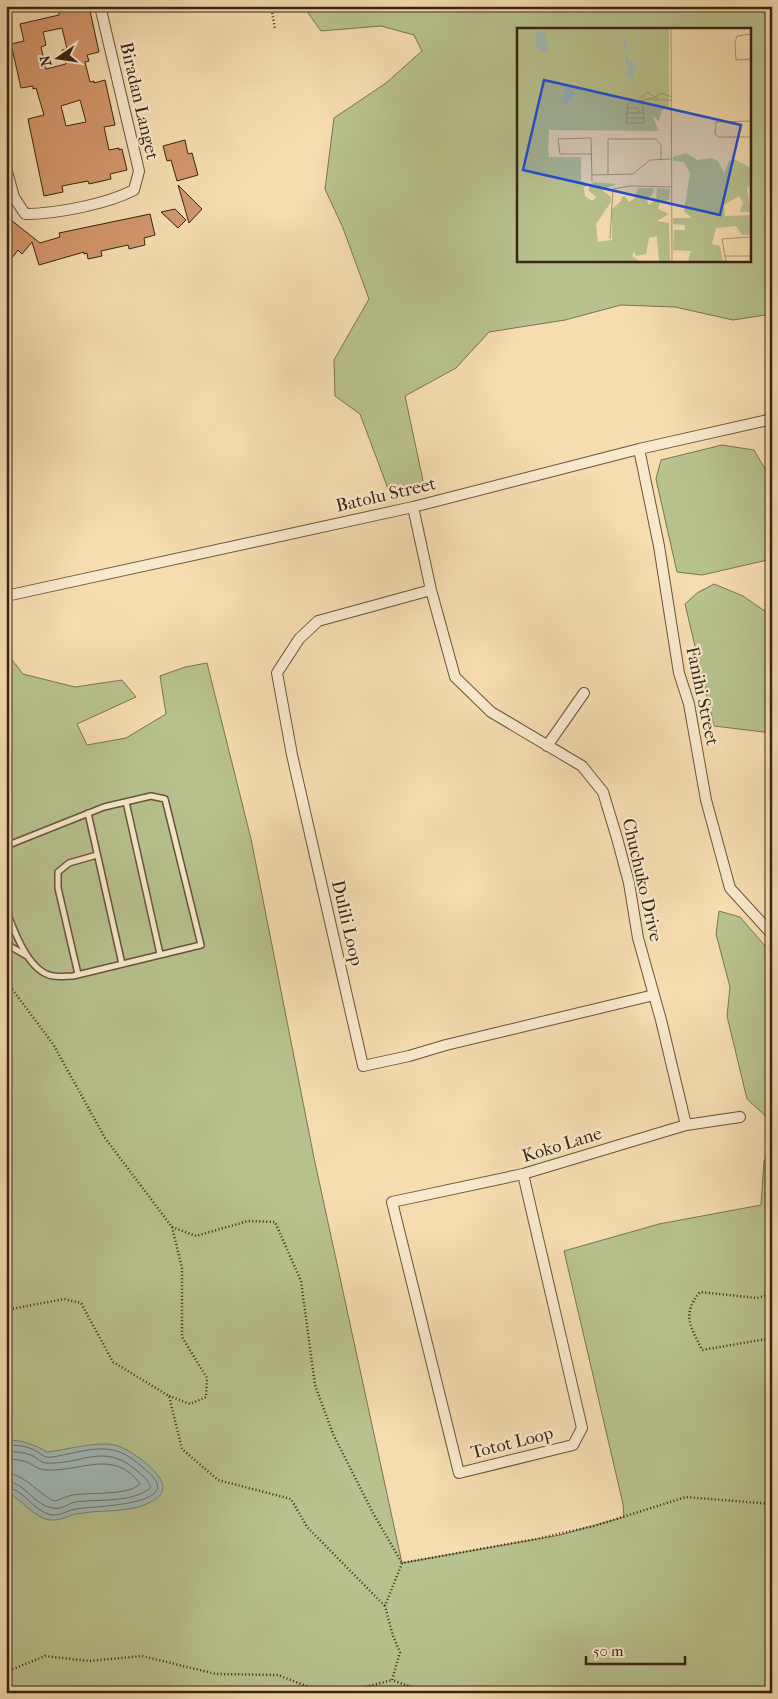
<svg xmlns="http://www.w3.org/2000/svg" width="778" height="1699" font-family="'IM FELL French Canon',serif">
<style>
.green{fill:#b8c28e;stroke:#787450;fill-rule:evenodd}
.water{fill:#a1b9b6;stroke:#777e74}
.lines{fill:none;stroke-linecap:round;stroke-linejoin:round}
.shore{stroke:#6d6f64;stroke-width:1}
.building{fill:#d3976c;stroke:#392512;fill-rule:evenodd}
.lane-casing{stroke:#68533a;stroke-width:8}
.street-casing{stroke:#68533a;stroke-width:12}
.path{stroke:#392512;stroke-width:2.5;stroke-dasharray:1 2.5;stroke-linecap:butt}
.lane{stroke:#f8e9cc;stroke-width:5}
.street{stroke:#f8e9cc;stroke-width:10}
.labels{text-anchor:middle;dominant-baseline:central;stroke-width:4.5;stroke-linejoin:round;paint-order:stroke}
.street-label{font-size:18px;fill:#392512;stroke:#f8e9cc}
.inset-road{fill:none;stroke:#aa9371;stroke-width:1}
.view{fill:#1d4ed8;fill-opacity:0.15;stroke:#1d4ed8;stroke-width:2.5}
.inset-edge{fill:none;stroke:#392512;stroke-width:2.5}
</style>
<rect width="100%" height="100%" fill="#f5ddb0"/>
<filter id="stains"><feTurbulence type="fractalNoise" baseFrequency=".004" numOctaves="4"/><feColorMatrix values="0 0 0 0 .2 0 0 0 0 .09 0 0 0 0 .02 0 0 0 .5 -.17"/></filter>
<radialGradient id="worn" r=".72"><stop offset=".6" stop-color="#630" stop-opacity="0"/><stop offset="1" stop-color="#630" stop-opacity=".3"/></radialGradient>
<path class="green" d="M303 6H772V314L733 320 675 307 621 305 565 320 489 332 456 368 405 396 425 490 390 494 360 414 335 396 334 360 369 299 343 228 325 189 334 118 386 83 422 51 414 35 381 26 321 31ZM518 29H749V260H518Z
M722 445 754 450 772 481V559L702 575 677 572 656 479 661 460Z
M714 584 743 596 772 616V733L714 726 685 604 697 593Z
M6 652 23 674 75 687 122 680 136 697 77 724 87 745 126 738 166 714 160 676 185 667 207 663 251 839 314 1158 402 1563 560 1535 624 1517 623 1504 564 1251 659 1224 761 1205 764 1161 772 1149V1693H6Z
M719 911 740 917 772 954V1122L747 1099 727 1016 730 987 716 934Z"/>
<path class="water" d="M6 1440C21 1440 34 1444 47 1452 66 1450 96 1441 115 1445 129 1448 180 1482 157 1498 139 1512 112 1510 91 1512 86 1513 81 1513 76 1514 67 1516 60 1521 50 1520 34 1518 21 1499 6 1491Z"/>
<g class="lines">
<path class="shore" d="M6 1445C16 1445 27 1446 36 1451 39 1452 42 1456 46 1457 52 1458 62 1455 68 1454 82 1451 99 1447 113 1450 127 1453 138 1463 148 1472 188 1506 91 1506 76 1509 68 1510 60 1516 51 1515 33 1511 24 1489 6 1487
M6 1451C15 1452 25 1452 33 1456 38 1459 41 1463 47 1463 81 1465 104 1442 136 1470 142 1475 148 1480 151 1487 135 1503 97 1499 75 1502 68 1504 61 1510 53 1508 34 1506 25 1482 6 1481
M6 1459C14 1459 22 1460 29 1463 35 1466 39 1470 46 1470 80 1472 115 1448 140 1484 128 1496 90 1492 73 1495 66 1496 61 1500 54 1501 37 1493 25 1474 6 1473"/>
</g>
<path class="building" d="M85 6H89L99 52 87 55 89 61 85 62 90 82 94 81V83L105 80 115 125 104 127 109 150 119 148V150L122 149 127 170 110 174 111 179 89 184 88 181 62 186 63 192 44 196 28 119 44 115 36 88 33 89V86L21 88 11 44 24 41 20 24 59 15V12ZM62 28 67 49 62 50 66 64 46 69 41 47 46 45 43 32ZM80 100 86 122 66 126 61 106Z
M185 140 188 154 192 153 198 175 177 181 171 160 167 161 163 146Z
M178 185 202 209 189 223Z
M175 209 186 220 178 228 161 212Z
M150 214 155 235 144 238 145 245 129 249 128 245 101 251 102 256 88 259 87 253 84 254V252L39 265 32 242 22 254 18 250 6 266V216L40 243 60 237 59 233Z"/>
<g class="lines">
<defs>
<path id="lane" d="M126 802 160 954
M88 813 122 964
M6 846 104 807 151 796 165 799 201 945 73 976C67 976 59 977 53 976 28 972 14 930 6 910
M6 944 27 956
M78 974 58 888V872L69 863 97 855"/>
<path id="street" d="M6 168 14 197 25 214C56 214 107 204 134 190L139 171 100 6
M639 449 659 546 679 673 689 704 706 800 730 888 769 931 772 930
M413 507 431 590 455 677 491 712 582 766 603 792 617 838 629 883 638 938 661 1020 686 1125
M431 590 318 621 299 639 277 673 292 755 363 1066 409 1056 446 1045 654 995
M6 596 413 507 639 449 772 419
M547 746 584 693
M523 1174 582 1428 573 1445 459 1473 392 1202 523 1174 686 1125 740 1117"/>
</defs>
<use href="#lane" class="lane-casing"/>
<use href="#street" class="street-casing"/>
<path class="path" d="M271 6 275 29
M6 981 53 1044 105 1138 172 1227 182 1268V1337L207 1378 206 1397 190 1404 169 1396
M172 1227 196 1236 248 1221 275 1222 301 1281 315 1385 333 1434 373 1513 402 1563
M772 1294 757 1298 700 1292C681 1315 691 1327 702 1350L772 1338
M6 1310 64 1299 81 1303 113 1362 169 1396 182 1449 218 1480 291 1499 307 1527 385 1606
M6 1672 45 1656 89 1661 142 1656 216 1674 278 1675 324 1693
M342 1693 392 1680
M428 1693 392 1680 400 1652 393 1636 385 1606 402 1563 536 1539 594 1526 686 1497 772 1504"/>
<use href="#lane" class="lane"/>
<use href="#street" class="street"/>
</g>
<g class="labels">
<g class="street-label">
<text transform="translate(139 101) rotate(77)">Biradan Langet</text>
<text transform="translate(386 495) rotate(-13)">Batolu Street</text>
<text transform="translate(702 696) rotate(78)">Fanihi Street</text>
<text transform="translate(642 880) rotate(77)">Chuchuko Drive</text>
<text transform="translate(347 923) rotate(77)">Dulili Loop</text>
<text transform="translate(562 1145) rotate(-17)">Koko Lane</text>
<text transform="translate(512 1443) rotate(-14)">Totot Loop</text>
</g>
</g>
<g transform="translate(517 28)">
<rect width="234" height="234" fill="#f5ddb0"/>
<path d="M0 1H152V79L145 82 142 93 135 87 142 103 32 102 31 121 32 129H64V153L71 156 67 160 68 168 75 173 79 169 72 163V157L77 154 99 156 85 162 94 169V174L79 196 81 214 95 212V181L104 173 105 169 108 168 112 174 117 171 121 160H136L137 164 130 172 132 177 139 172 140 160 153 161 152 172 143 174 141 181 152 186 140 193 152 195 153 233H142L140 208 132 210 129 226 119 228 117 223 115 228 122 233H0ZM169 125 180 132 194 130 201 133 207 145 212 133 217 131 234 140V156L230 161 234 184H223L226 174 222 168 207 177 208 188 234 187V207H225L219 198 199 200 195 216 203 218 206 233H171L174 223 156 222 157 202H168V197L156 196V190H175L167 183 173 145 167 134 156 133V129Z" fill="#b8c28e"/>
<path d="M22 3 27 5 32 19 29 26 20 21 18 10ZM103 7 110 15 111 32 120 36 115 48 119 54 107 47 112 41 108 32 110 25ZM52 56 57 61 54 72 47 76V62Z" fill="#a1b9b6"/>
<path class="inset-road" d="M154 1 155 233M234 6 220 8 218 15 219 32 234 31M122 72 130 64 143 72M125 72 127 95H109L111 75 115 74 127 72 137 70 144 65 155 69M136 72H155M109 80H121L122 85M109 85H127M109 90H128M234 93 199 94 198 106 201 109H234M74 126H43L41 111 74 110 75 153M91 146V111H139L144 117V131M75 147 116 146 133 132 154 131M93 211 96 161 113 158 155 159M207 228H234M209 233 205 211 234 209"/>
<path class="view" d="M27 52 224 97 203 187 6 142Z"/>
<rect width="234" height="234" class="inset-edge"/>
</g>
<rect width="778" height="1699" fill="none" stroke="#f5ddb0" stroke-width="25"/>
<rect x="8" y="8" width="763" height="1684" fill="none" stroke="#392512" stroke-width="2.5"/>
<rect x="12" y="12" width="753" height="1674" fill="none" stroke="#392512"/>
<g transform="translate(58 58) rotate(257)" stroke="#f8e9cc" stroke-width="4" paint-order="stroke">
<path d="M0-4L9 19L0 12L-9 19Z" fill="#392512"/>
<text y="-8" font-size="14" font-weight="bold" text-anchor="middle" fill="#392512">N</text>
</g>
<path d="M586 1656v8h99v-8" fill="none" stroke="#392512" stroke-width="2.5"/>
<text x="593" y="1656" font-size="15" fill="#392512" stroke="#f8e9cc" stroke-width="4" paint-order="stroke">50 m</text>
<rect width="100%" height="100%" filter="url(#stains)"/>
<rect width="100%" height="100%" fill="url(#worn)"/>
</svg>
